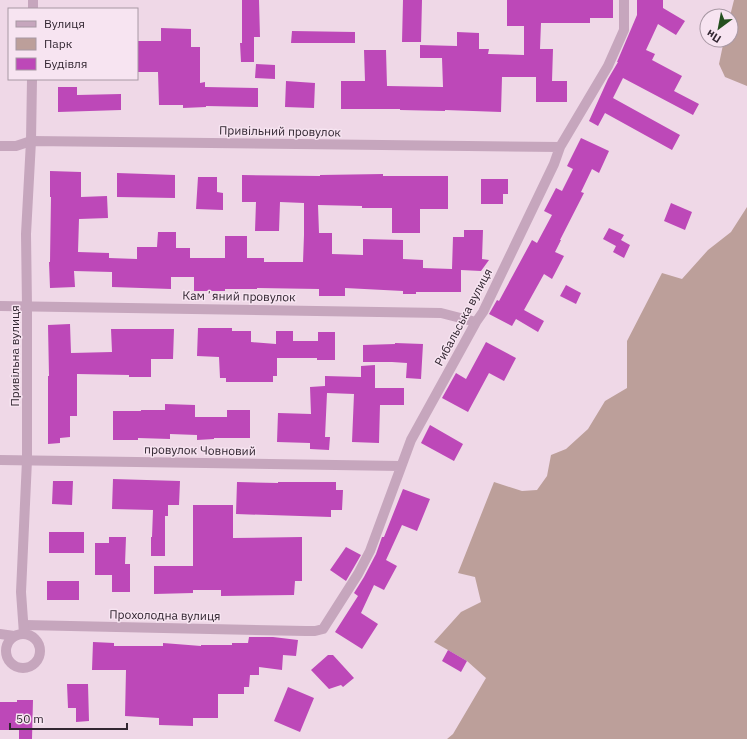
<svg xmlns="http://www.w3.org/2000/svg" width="747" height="739" font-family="'IBM Plex Sans',sans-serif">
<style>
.green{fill:#bc9f9a}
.building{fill:#bd48b8}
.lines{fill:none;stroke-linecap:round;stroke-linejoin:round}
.minor{stroke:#c6a6bd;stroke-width:10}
.tertiary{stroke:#c6a6bd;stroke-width:10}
.labels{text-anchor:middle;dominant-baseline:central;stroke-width:3;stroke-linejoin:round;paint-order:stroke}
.street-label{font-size:12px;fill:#322631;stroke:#f7e4f1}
</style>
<rect width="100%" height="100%" fill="#efd8e7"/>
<path class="green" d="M734 0H747V86L725 77 719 64 724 40H731V16H730Z
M747 207V739H447L453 734 486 678 467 661 434 642 461 612 481 602 475 577 458 573 494 482 522 491 537 490 547 476 551 455 566 449 588 429 605 401 627 388V341L662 273 682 279 708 250 731 232Z"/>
<path class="building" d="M242 0H259L260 37H254V62H241L240 43H242Z
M403 0H422L421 42H402Z
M507 0H613V18H590V23H541L540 49H553L552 81H567V102H536V77H502L501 112 445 110V111L400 110V109H341V81H365L364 50H386L387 86 443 87 442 58H420V45L457 46V32L479 33V49H489L488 54 524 55V26H507Z
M637 0H663V8L685 21 676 35 658 24 646 50 655 54 652 60 682 76 674 91 699 104 693 115 623 78 613 98 680 135 672 150 605 113 598 126 589 121 608 79 618 62H617L637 15Z
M161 28 191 29V47H200V83L205 82V87L258 88V107L206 106V107L183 108V105H159L158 72H137V41H161Z
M292 31 355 32V43H291Z
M256 64 275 65V79L255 78Z
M286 81 315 83 314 108 285 107Z
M58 87H77V95L121 94V110L58 112Z
M581 138 609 151 599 173 592 169 581 192 584 193 560 240H561L555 252 564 256 552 279 544 274 524 310 544 321 538 332 516 319 512 326 489 314 497 300 499 301 532 240 537 243 552 215 544 211 556 188 562 191 573 169 567 166Z
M50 171 81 172V197L107 196 108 218 79 219 78 252 109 253V258L137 259V247H157L158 232H176V248H190V258H225V236H247V258H264V262H303L304 235V203L280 202 279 231H255L256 202H242V175L320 176V175L383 174V176H448V209H420V233H392V208H362V206L318 205 319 233H332V254L363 255V239L403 240V259L423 260V268L452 269 453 237H464V230H483L482 259 489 260 481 271 461 270V292H416V294H403V291L345 288V296H319V289L257 288V289H225V291H194V277H171V289L112 287V272L74 271 75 287 50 288 49 262H50L51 197H50Z
M117 173 175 175V198L117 197Z
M198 177H217V192L223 193V210L196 209Z
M481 179H508V194H503V204H481Z
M671 203 692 212 685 230 664 221Z
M609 228 624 235 621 240 630 245 624 258 613 252 616 246 603 239Z
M566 285 581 293 576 304 560 296Z
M70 324 71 353 112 352 111 329H174L173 359H151V377H129V375L77 374V416H70V437L60 438V443L48 444V376H49L48 325Z
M198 328H232V331H251V342L276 344V331H293V341H318V332H335V360H317V358H277V376H273V382H226V378H220L219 357 197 356Z
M486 342 516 358 504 381 489 373 468 412 442 398 456 373 466 379Z
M395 343 423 344 421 379 406 378 407 363 392 362H363V345L395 344Z
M375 365V388H404V405H380L379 443 352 442 354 394 327 393 325 437H330L329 450 310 449V443L277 442 278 413 311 414 310 387 325 386V376L361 377V366Z
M165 404 195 405V417H227V410H250V438H214V439L197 440V435L170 434V439L138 438V440H113V411H141V410H165Z
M430 425 463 444 454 461 421 443Z
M113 479 180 481 179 505H168V516H165V556H151V537H152L153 510 112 509Z
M53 481H73L72 505 52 504Z
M237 482 278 483V482H336V490H343L342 510H331V517L236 514Z
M403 489 430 499 417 531 402 525 386 560 397 566 384 590 374 585 361 613 378 624 362 649 335 632 358 596 354 593 364 577 376 554 382 537H384Z
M193 505H233V538L302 537V581H295L294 595 221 596V590H193V593L154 594V566H193Z
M49 532H84V553H49Z
M109 537H126L125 564H130V592H112V575H95V543H109Z
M346 547 361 555 346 581 330 570Z
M47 581H79V600H47Z
M249 637H273L298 640 296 656 283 655 282 670 259 667V675H250L249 687H244V694H218V718H193V726L159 725V718L125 716 126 670H92L93 642 114 643V646H163V643L201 646V645H232V643H248Z
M448 650 467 661 461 672 442 661Z
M328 655H333L354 678 343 687 341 685 329 689 311 670Z
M67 684H88L89 721 76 722V708H68Z
M288 687 314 698 300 732 274 721Z
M17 700H33L32 739H19V730H0V702H17Z"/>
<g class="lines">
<path class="minor" d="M0 146H16L31 141 560 147
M0 306 441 313 476 322
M0 460 400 466
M24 625 306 631H315L323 629 358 574 370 551 411 440 476 322 483 312 554 164 560 147 608 66 624 30V0
M0 634 14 636"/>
<path class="tertiary" d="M33 9V0
M6 651a17 17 0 1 1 34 0a17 17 0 1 1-34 0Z
M24 634 21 592 27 460V306L26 234 31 141 32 79"/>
</g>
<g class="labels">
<g class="street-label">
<text transform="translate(280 131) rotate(1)">Привільний провулок</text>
<text transform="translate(239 296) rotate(1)">Камʼяний провулок</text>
<text transform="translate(463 317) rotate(-62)">Рибальська вулиця</text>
<text transform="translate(14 356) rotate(-90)">Привільна вулиця</text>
<text transform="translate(200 450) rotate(1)">провулок Човновий</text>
<text transform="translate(165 615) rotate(1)">Прохолодна вулиця</text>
</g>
</g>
<rect x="8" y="8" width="130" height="72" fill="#f7e4f1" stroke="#a898a4"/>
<rect x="16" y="21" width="20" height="6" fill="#c6a6bd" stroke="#a898a4"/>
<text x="44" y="28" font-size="12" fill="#322631">Вулиця</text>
<rect x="16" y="38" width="20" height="12" fill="#bc9f9a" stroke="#a898a4"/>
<text x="44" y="48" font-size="12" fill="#322631">Парк</text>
<rect x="16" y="58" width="20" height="12" fill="#bd48b8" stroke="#a898a4"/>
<text x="44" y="68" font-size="12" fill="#322631">Будівля</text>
<g transform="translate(719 28) rotate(212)"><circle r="19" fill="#f7e4f1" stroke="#a898a4"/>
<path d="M0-3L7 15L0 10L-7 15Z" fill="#25501f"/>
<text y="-6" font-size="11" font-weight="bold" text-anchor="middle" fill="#322631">Пн</text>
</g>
<path d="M10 723v6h117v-6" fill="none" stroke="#322631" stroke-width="2"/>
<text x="16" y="723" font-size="12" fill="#322631" stroke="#f7e4f1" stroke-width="3" paint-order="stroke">50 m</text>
</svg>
